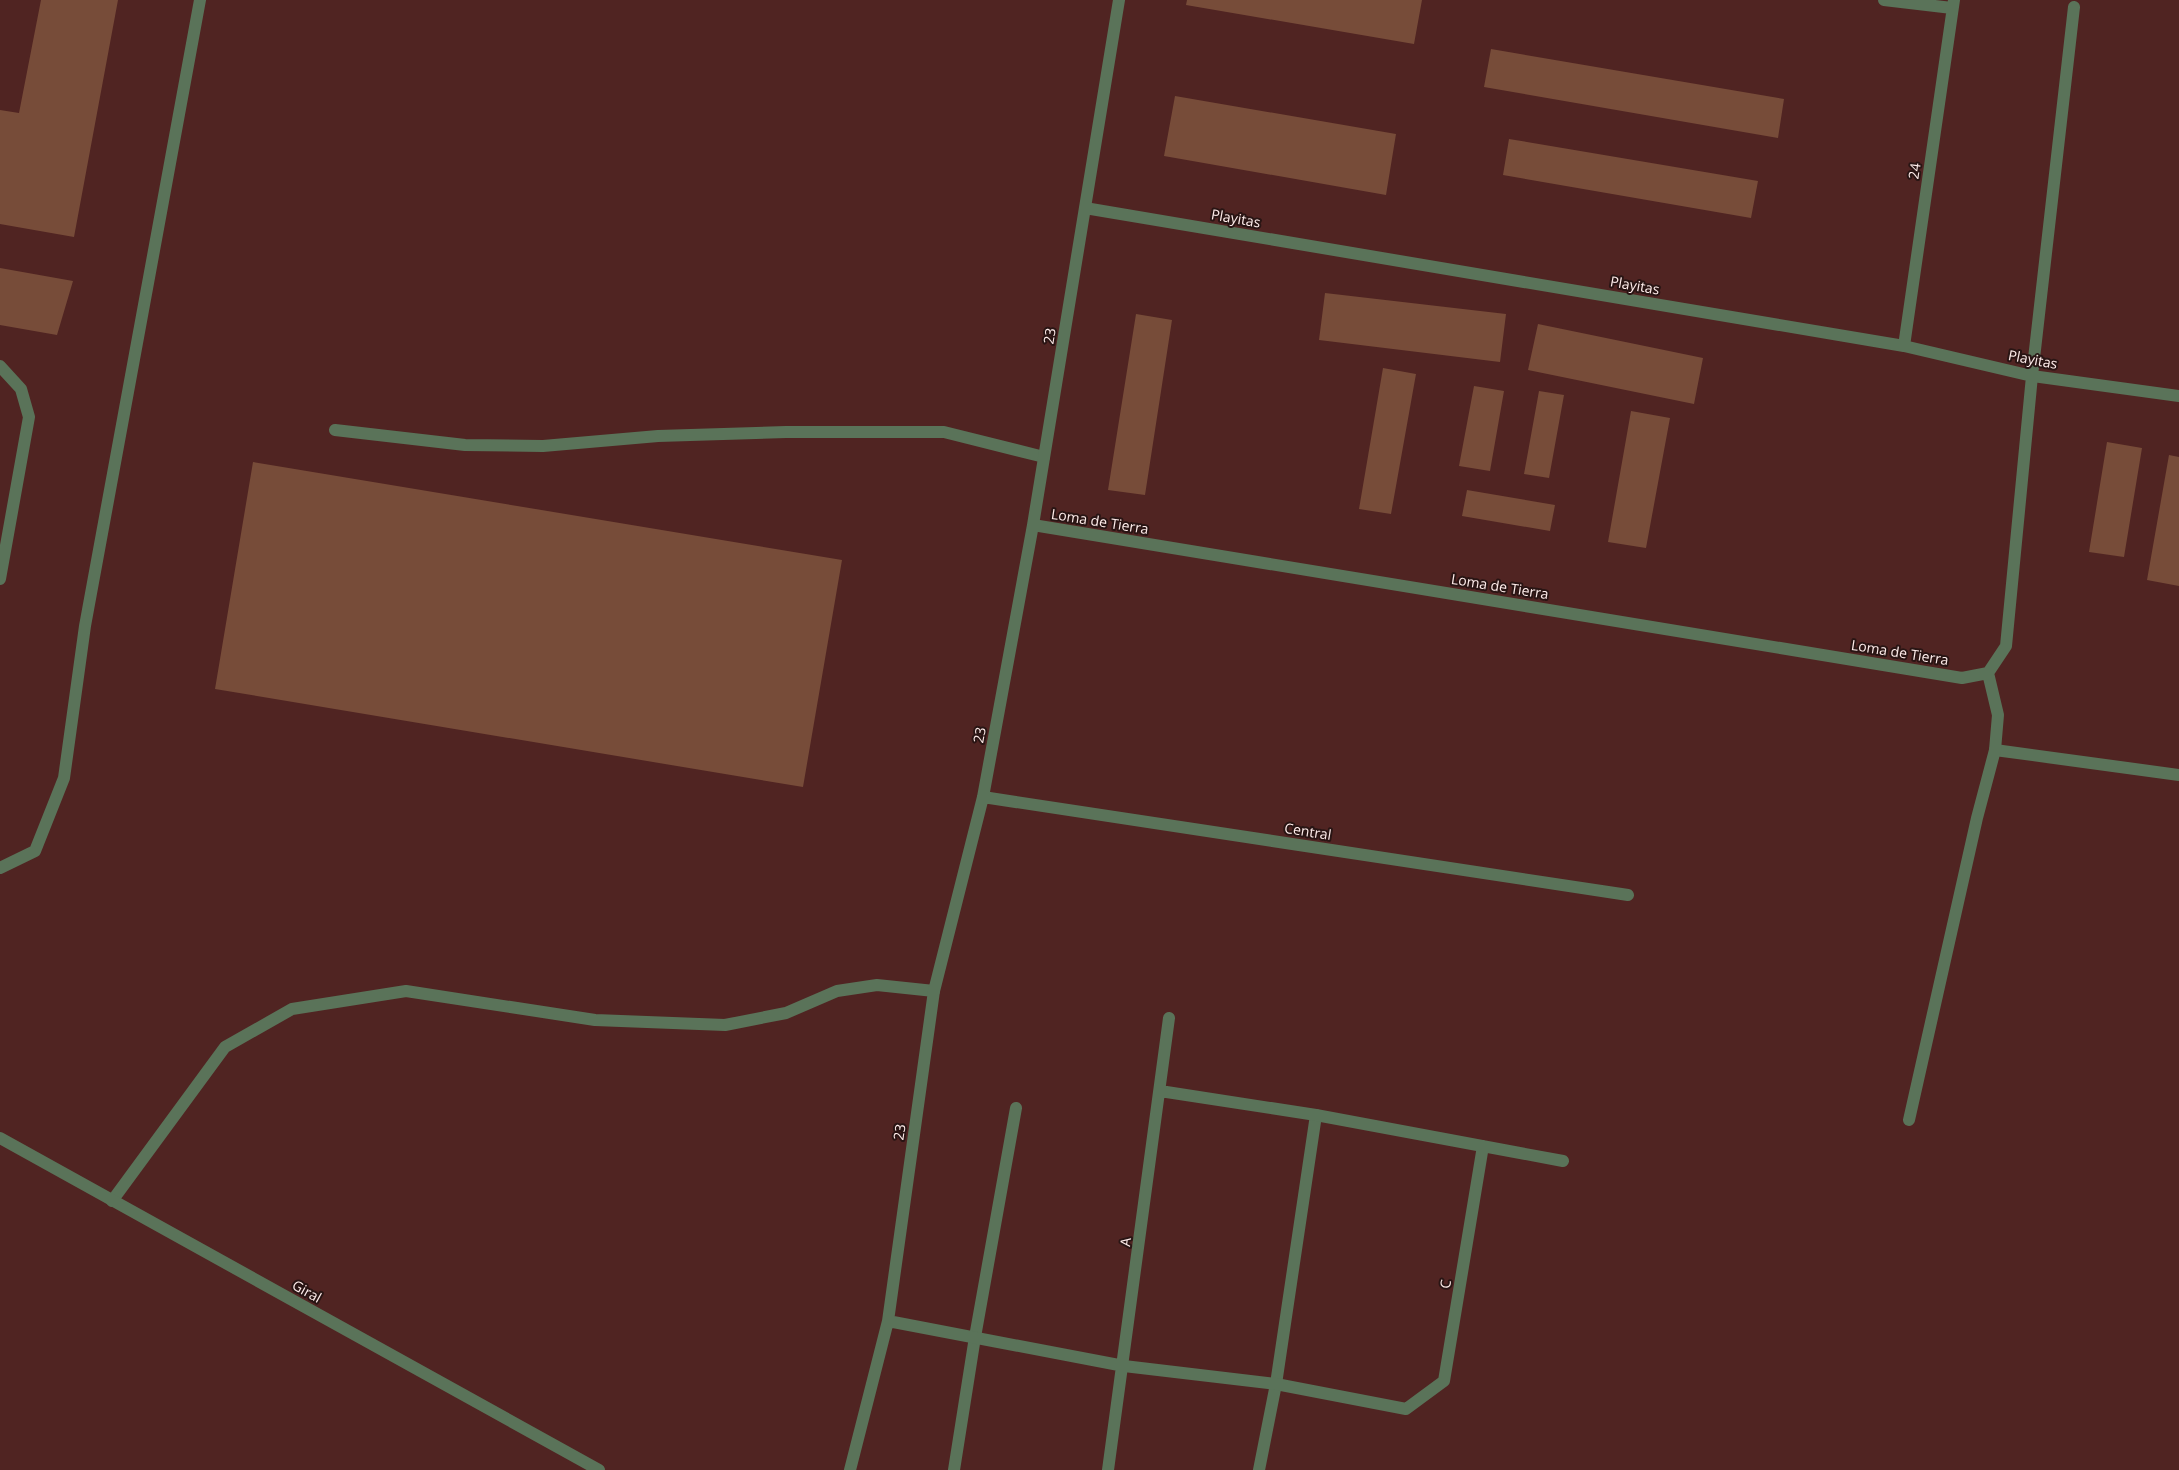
<svg xmlns="http://www.w3.org/2000/svg" width="2179" height="1470" font-family="'Open Sans',sans-serif">
<style>
.building{fill:#774c39}
.lines{fill:none;stroke-linecap:round;stroke-linejoin:round}
.lane{stroke:#5a7359;stroke-width:12}
.street{stroke:#5a7359;stroke-width:12}
.labels{text-anchor:middle;dominant-baseline:central;stroke-width:4;stroke-linejoin:round;paint-order:stroke}
.street-label{font-size:14px;fill:#ffedeb;stroke:#291514}
</style>
<rect width="100%" height="100%" fill="#502422"/>
<path class="building" d="M41 0H118L74 237 0 224V110L19 113Z
M1187 0H1422L1414 44 1186 5Z
M1491 49 1784 99 1778 138 1484 87Z
M1175 96 1396 134 1386 195 1164 156Z
M1509 139 1758 181 1751 218 1503 175Z
M0 268 73 281 57 335 0 325Z
M1325 293 1506 314 1500 362 1319 340Z
M1136 314 1172 320 1145 495 1108 490Z
M1538 324 1703 358 1694 404 1528 370Z
M1383 368 1416 374 1391 514 1359 509Z
M1474 386 1504 391 1490 471 1459 466Z
M1539 391 1564 395 1549 478 1524 474Z
M1631 411 1670 418 1646 548 1608 542Z
M2107 442 2142 448 2124 557 2089 552Z
M2169 455 2179 457V586L2147 580Z
M253 462 842 560 803 787 215 689Z
M1467 490 1555 505 1550 531 1462 516Z"/>
<g class="lines">
<path class="lane" d="M0 366 21 389 29 417 0 579
M335 430 465 445 543 446 658 436 786 432H944L1044 457
M1995 750 2179 775
M0 868 35 851 64 778 85 626 200 0
M112 1201 225 1047 292 1009 406 991 595 1020 725 1025 786 1013 837 991 877 985 934 991
M954 1470 975 1337 1016 1108
M1259 1470 1276 1384 1316 1115"/>
<path class="street" d="M1884 0 1952 8
M1085 208 1904 346 2032 376 2179 396
M1904 346 1954 0
M1033 525 1962 678 1988 673 2006 646 2032 376 2074 7
M983 797 1628 895
M1160 1091 1316 1115 1563 1161
M1909 1120 1977 818 1995 750 1998 715 1988 673
M0 1138 599 1470
M888 1321 1124 1366 1276 1384 1406 1409 1444 1381 1483 1146
M850 1470 888 1321 934 991 983 797 1033 525 1119 0
M1108 1470 1169 1018"/>
</g>
<g class="labels">
<g class="street-label">
<text transform="translate(1914 171) rotate(-82)">24</text>
<text transform="translate(1236 218) rotate(10)">Playitas</text>
<text transform="translate(1635 285) rotate(10)">Playitas</text>
<text transform="translate(1049 336) rotate(-81)">23</text>
<text transform="translate(2033 359) rotate(11)">Playitas</text>
<text transform="translate(1100 521) rotate(9)">Loma de Tierra</text>
<text transform="translate(1500 586) rotate(9)">Loma de Tierra</text>
<text transform="translate(1900 652) rotate(9)">Loma de Tierra</text>
<text transform="translate(979 735) rotate(-80)">23</text>
<text transform="translate(1308 831) rotate(9)">Central</text>
<text transform="translate(899 1132) rotate(-82)">23</text>
<text transform="translate(1125 1242) rotate(-83)">A</text>
<text transform="translate(1445 1284) rotate(-81)">C</text>
<text transform="translate(307 1291) rotate(29)">Giral</text>
</g>
</g>
</svg>
